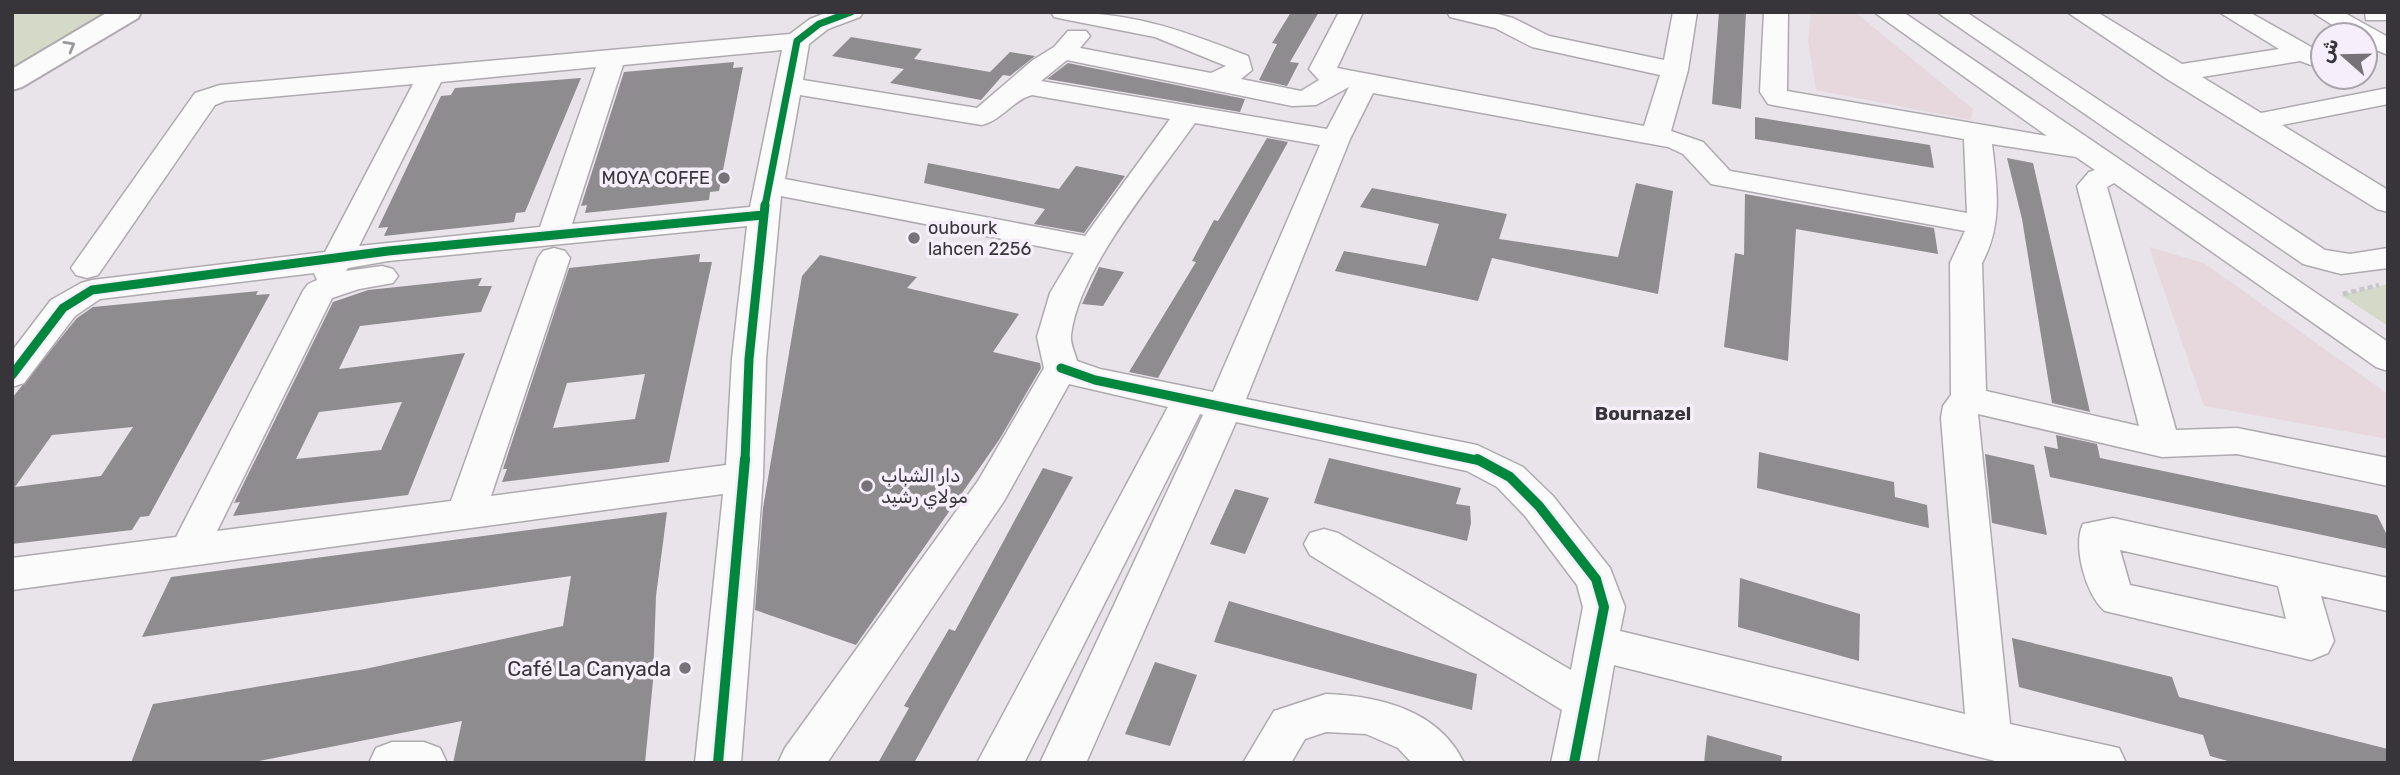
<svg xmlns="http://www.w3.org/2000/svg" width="2400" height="775" font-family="Rubik,Cairo,sans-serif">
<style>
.commercial{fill:#e7d8dd}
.green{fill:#d5d9c7}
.building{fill:#8f8c90;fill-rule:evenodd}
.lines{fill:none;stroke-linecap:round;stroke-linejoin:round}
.minor-casing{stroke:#aeaaaf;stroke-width:3}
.highway-casing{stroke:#aeaaaf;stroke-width:4}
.path{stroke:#c7c5c7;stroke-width:4.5;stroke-dasharray:5 3.5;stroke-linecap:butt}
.minor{fill:#fcfbfc;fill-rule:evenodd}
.highway{fill:#fcfbfc;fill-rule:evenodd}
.cycleway-far2-casing{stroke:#f6eefa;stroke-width:10}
.cycleway-far1-casing{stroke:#f6eefa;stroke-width:13}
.cycleway-casing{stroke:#f6eefa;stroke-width:15}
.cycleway-far2{stroke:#00873e;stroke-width:7}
.cycleway-far1{stroke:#00873e;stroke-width:9}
.cycleway{stroke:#00873e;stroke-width:10}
.oneway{stroke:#9a989b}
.poi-dot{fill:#767278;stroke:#f6eefa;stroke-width:2.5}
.labels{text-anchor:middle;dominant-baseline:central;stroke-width:7;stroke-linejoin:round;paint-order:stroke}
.poi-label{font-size:18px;fill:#38353a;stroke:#f6eefa;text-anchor:start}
.neighbourhood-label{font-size:19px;font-weight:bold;fill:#38353a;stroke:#f6eefa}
.near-poi-label{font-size:21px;fill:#38353a;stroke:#f6eefa;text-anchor:end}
</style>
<rect width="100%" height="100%" fill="#e8e4ea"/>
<path class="commercial" d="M1811 12H1855L1973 109 1971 120 1816 90 1808 41Z
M2149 247 2204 263 2388 394V439L2204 406Z"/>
<path class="green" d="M12 12H109L12 72Z
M2388 284V326L2341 295Z"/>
<path class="building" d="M1291 12H1319L1290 62 1299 63 1287 86 1259 80 1277 44 1272 43Z
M1719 12H1746L1741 109 1712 104Z
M851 37 922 49 914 59 990 72 1010 52 1035 56 1010 76 1003 75 981 100 890 83 904 69 832 56Z
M734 62 733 68 743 67 719 191 710 192 709 200 585 213 587 205 581 206 624 72Z
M1068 63 1245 99 1240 112 1047 79Z
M581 78 525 212 516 213 514 222 384 236 388 227 378 228 441 96 451 95 455 88Z
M1755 117 1930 145 1934 168 1755 139Z
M1267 138 1288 142 1158 378 1129 372 1196 262 1192 261 1214 220 1218 221Z
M2007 158 2033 163 2090 412 2052 403 2022 219Z
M928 163 1059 189 1076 166 1125 176 1084 233 1034 224 1045 209 924 183Z
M1636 183 1673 191 1658 294 1492 258 1478 301 1335 271 1344 251 1426 266 1439 224 1360 207 1372 188 1507 214 1499 239 1618 257Z
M1745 194 1934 228 1938 254 1796 229 1788 361 1724 347 1735 253 1744 255Z
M700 254 699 262H712L669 462 502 482 507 469H503L569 268ZM645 374 635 419 553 428 567 383Z
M820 255 917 277 907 288 1019 314 993 352 1040 363 1041 368 999 440 856 645 755 610 763 508 802 276Z
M1099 267 1124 272 1103 306 1082 304Z
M482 278 478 286H492L481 312 360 326 339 369 465 353 408 495 233 516 240 502 234 503 333 302 368 290ZM402 402 381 450 296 459 319 412Z
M258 291 256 295 270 294 149 516 140 517 132 530 12 544V398L77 318 93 307ZM133 427 101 476 15 487 52 435Z
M2056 435 2097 444 2100 458 2377 515 2388 537V549L2050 477 2044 446 2058 449Z
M1759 452 1894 482 1895 497 1927 505 1929 528 1757 488Z
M1985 454 2034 465 2047 535 1992 523Z
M1329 458 1461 488 1456 504 1470 506 1471 523 1467 541 1314 503Z
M1043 468 1073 477 914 763H878L909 708 904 706 949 629 955 631Z
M1235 489 1269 498 1245 554 1210 544Z
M667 512 656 596 653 681 645 763H453L462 721 249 763H131L153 704 365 669 563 626 571 576 142 637 171 577Z
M1740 578 1860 614 1859 661 1738 627Z
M1229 601 1477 674 1472 710 1214 642Z
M2012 638 2172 677 2179 697 2388 749V763H2235L2210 756 2203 735 2019 687Z
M1155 662 1197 675 1170 746 1125 734Z
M1707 735 1782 756 1781 763H1704Z"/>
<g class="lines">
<defs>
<path id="minor" d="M828 12H863L860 17 828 29 809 44 803 80 977 108 1033 60 1054 47 1068 31H1086L1090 36 1080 48 1211 73 1226 66 1155 37 1063 19 1054 17 1051 12C1131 12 1174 27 1248 56L1252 70 1241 79 1301 91 1319 80 1309 69 1339 12H1363L1337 68 1644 126 1660 75 1532 47 1495 28 1450 17 1447 12H1490L1513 18 1549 36 1664 60 1673 12H1697L1688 70 1671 131 1703 142 1730 171 1967 213 1964 139 1778 106 1768 104 1760 92 1764 12H1788L1787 91 2047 136 1874 12H1903L2388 342V371L2376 367 2114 183 2107 187 2176 430 2237 428 2388 458V486L2237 454 2162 457 1978 414 2010 724 2119 748 2126 763H2003L1614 665 1597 763H1551L1562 710 1310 555 1304 544 1310 533 1324 529 1338 533 1571 670 1583 607 1577 585 1525 516 1497 487 1467 471 1236 422 1086 763H1040L1203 415 1200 414 1024 763H977L1168 407 1069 384 1004 501 827 763H778L785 748 978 481 1044 368 1037 337 1050 293 1074 253 781 196 766 359 763 477 741 763H695L723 494 12 590V558L176 537 303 291 308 284 317 280 314 273 100 299 75 316 24 383 12 387V351L51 300 81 283 92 280 325 252 413 84 225 101 215 105 98 275 87 278 76 275 71 268 195 93 220 85 790 34 810 19ZM782 50 750 207 572 224 623 65ZM1067 60 1292 106 1316 105 1349 87 1327 129 1041 81ZM596 67 540 227 359 246 441 82ZM1373 93 1668 147 1683 154 1711 184 1965 231 1950 263 1951 395 1943 406 1941 418 1965 714 1620 631 1625 607 1610 568 1553 496 1523 467 1477 445 1246 399 1350 139ZM800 95 982 125C1002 120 1013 100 1032 95L1170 119 1085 236 785 179ZM1195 123 1320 145 1213 392 1100 369 1077 361C1075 353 1070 343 1071 335 1079 268 1156 179 1195 123ZM1992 144 2076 157 2095 170 2089 172 2077 186 2139 426 1986 391 1982 263C2003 224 1997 186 1992 144ZM747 226 732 359 726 465 491 496 570 258 565 251 554 248 543 251 538 258 451 501 217 531 332 298 359 289 393 283 398 276 393 269 382 266 346 271 348 268 388 261Z
M1937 12H1966L2325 250 2350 254 2388 248V268L2341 274 2303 264Z
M2067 12H2097L2182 64 2279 49 2219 12H2249L2320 52 2323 56 2320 62 2311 65 2300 61 2202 77 2261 113 2388 88V104L2282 125 2388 190V212L2377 209 2167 79Z
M2312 12H2343L2388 37V55L2365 45V35H2348Z
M2365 12H2388V20H2366Z
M2113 518 2388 578V611L2321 596 2334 641 2328 653 2311 660 2105 611C2086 596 2072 545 2083 524ZM2120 550 2278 586 2286 619 2130 585Z
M1326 694C1379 696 1439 710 1464 763H1412L1398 748 1366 734 1326 732 1305 739 1291 763H1243L1274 711Z
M392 742H424L440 748 447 763H369L376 748Z"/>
<path id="highway" d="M108 12H141L138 18 22 87 12 90V69Z"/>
</defs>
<use href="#minor" class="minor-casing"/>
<use href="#highway" class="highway-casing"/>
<path class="path" d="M2343 294 2379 285"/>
<use href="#minor" class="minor"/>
<use href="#highway" class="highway"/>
<defs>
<path id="cycleway-far2" d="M765 206 797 41 819 24 851 12"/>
<path id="cycleway-far1" d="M1061 368 1095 380 1481 461
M12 375 63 308 92 290 388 251 763 215
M745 461 749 359 765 205"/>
<path id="cycleway" d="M1477 459 1510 477 1539 506 1596 579 1604 607 1574 763
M718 763 745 459"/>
</defs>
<use href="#cycleway-far2" class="cycleway-far2-casing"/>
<use href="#cycleway-far1" class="cycleway-far1-casing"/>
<use href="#cycleway" class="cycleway-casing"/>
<use href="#cycleway-far2" class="cycleway-far2"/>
<use href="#cycleway-far1" class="cycleway-far1"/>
<use href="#cycleway" class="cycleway"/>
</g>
<defs><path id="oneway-chevron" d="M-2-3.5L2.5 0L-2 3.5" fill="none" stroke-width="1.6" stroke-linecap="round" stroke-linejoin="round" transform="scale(1.75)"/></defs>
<use class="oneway" href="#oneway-chevron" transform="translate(70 46) rotate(-30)"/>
<g class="poi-dot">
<circle cx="724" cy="178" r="7"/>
<circle cx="914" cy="238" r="7"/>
<circle cx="867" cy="486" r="7"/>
<circle cx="685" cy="668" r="7"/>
</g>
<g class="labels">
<g class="poi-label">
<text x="710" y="178" text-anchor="end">MOYA COFFE</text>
<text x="928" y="228">oubourk<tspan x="928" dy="21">lahcen 2256</tspan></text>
<text x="881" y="476">دار الشباب<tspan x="881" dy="21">مولاي رشيد</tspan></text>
</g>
<g class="neighbourhood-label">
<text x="1643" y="413">Bournazel</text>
</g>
<g class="near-poi-label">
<text x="671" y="668">Café La Canyada</text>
</g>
</g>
<rect width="2400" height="775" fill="none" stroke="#38353a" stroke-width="28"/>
<g transform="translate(2344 56) rotate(290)"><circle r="33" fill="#f6eefa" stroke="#aaa4ad" stroke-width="2"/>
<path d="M0-5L12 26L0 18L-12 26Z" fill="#767278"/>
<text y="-10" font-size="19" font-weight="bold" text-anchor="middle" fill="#38353a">ش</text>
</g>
</svg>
